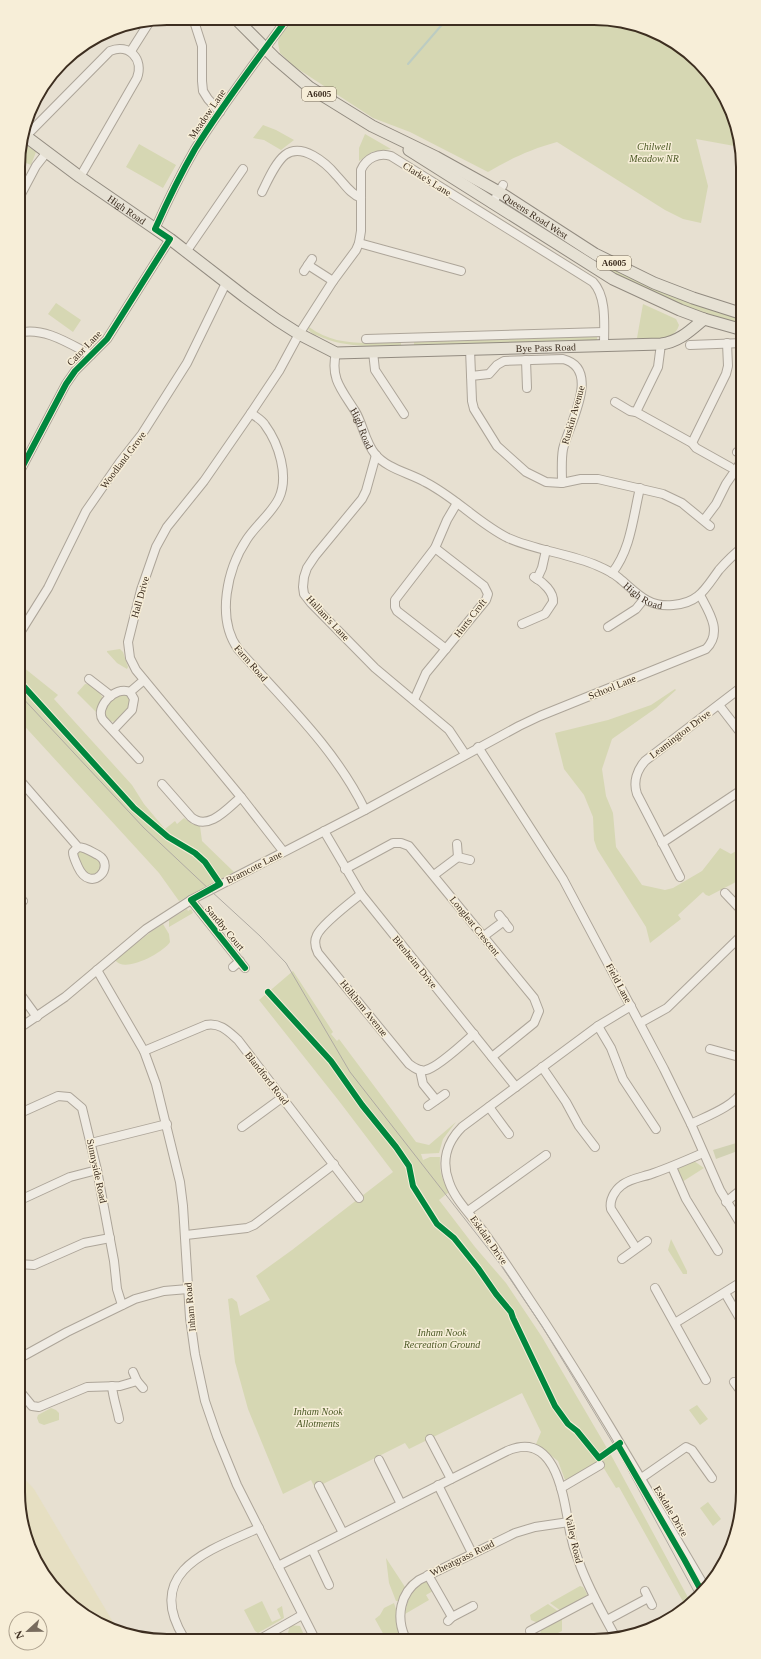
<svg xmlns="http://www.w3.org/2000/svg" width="761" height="1659" font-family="Georgia,serif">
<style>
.farmland{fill:#e6dfc2}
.green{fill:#d6d7b3}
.cemetery{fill:#d1d1b3}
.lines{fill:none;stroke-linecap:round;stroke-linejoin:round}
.stream{stroke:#bcccc2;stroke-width:2}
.minor-casing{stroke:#ada599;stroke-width:10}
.major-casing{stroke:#928b80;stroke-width:13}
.minor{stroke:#efebe3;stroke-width:8}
.major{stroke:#e6e1d4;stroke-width:11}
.tram{stroke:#afaaa2;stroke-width:1}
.cycleway-casing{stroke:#f7eed8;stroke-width:8}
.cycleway{stroke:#00873e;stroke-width:6}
.labels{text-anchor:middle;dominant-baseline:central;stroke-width:3;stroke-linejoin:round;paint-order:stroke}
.shield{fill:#f7eed8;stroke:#756857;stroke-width:1}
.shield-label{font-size:9px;font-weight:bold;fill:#3d2e20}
.street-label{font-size:10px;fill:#3d2e20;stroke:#f7eed8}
.park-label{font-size:10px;font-style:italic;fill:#4d5a26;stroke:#f7eed8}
.rim{fill:none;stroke:#3d2e20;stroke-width:2}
</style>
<rect width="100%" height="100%" fill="#e7e0d1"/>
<path class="farmland" d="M18 1472 34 1489 119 1632 101 1626 69 1604 43 1574 23 1531 18 1492Z"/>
<path class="green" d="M293 19 623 21 660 33 692 55 718 85 738 128 740 147 696 139 708 186 701 223 683 219 665 210 557 142C531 149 510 159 488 172L410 132 373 118 295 67 280 53 278 43 279 37Z
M263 125 276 130 294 140 281 150 264 140 253 138Z
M365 134 391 149 372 152 359 161V148Z
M22 142 36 152 31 165 21 161 22 159 18 157Z
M139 144 176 165 163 188 126 167Z
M507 203 583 251 743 317V326L701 314 617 278Z
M56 303 81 320 73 332 48 314Z
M643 304 676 319 679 325C674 343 651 338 637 338Z
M309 327C337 348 369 342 401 342V345C373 346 347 348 321 337 316 335 311 334 308 329Z
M597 336V340L414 345V341Z
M120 649 123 652 128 667 127 669 117 663 107 652V651Z
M18 663 58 695 54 699 132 785 144 804 165 829 175 821 177 824 184 818 192 824 200 826 202 841 234 872 179 901 159 873 18 719Z
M85 684C92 684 101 692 103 699L99 704 96 712 77 693Z
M675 689 676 690 656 708 612 739 602 769 606 796 613 813 616 847 642 885 665 890 673 888 702 871 720 848 731 854 743 847V877L734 883 709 896 706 895 703 892 678 915 681 919 650 943 646 927 597 849 594 840 593 817 584 795 564 769 555 733 608 720 651 705Z
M117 693 129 695 132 704 116 722 108 721 105 718V707Z
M82 850 100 861 102 867 98 872 92 875 85 873 77 855 78 852Z
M187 909 188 911 191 909 193 913 169 927V920Z
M163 924 169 934 170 942C163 953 124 974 115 960L152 931Z
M293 971 333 1032 331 1034 337 1041 339 1039 416 1142 429 1145 456 1122 443 1139 439 1153 421 1154 423 1160 430 1157H440C439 1171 442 1180 449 1192L439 1200 475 1247 506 1283 542 1337 611 1455 691 1603 686 1607 619 1487 616 1488 600 1462 565 1480 558 1461 536 1444 541 1432 522 1393 409 1449 405 1443 315 1488 311 1480 283 1494 248 1409 235 1362 228 1299 232 1298 237 1302 240 1316 270 1300 256 1276 292 1250 393 1172 339 1101 259 1000Z
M694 1161 704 1168 682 1182 677 1171 680 1167Z
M671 1239 687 1271V1274H683L668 1250Z
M697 1405 708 1419 700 1425 689 1410Z
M51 1408 56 1410 59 1413V1420L44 1425 39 1423 37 1418 38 1415Z
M708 1502 721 1519 713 1526 700 1508Z
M386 1558 405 1587 398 1601H396L389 1583Z
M428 1581 433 1591 426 1595 429 1600 405 1614C407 1601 414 1583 428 1581Z
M580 1586 583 1587 587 1594 586 1597 561 1611 550 1603Z
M262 1601 272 1622 281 1618 277 1609 282 1606 284 1618 258 1633 255 1631 244 1610Z
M394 1603 396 1609 397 1626 400 1636 385 1637 375 1619 380 1615 384 1608Z
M548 1604 559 1612 538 1623 531 1620 530 1615Z
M562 1616V1631L552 1636H540L541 1629Z
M290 1625 300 1626 305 1637H287Z"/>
<path class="cemetery" d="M743 1141V1149L716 1159 713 1150Z"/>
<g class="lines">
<path class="stream" d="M408 64 446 20"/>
<defs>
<g id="minor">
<path d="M193 18 202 46V81L203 91 208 99 220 112"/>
<path d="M131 51 150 21"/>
<path d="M26 136 110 51C129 43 144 59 137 78L80 177"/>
<path d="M262 192C268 180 275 163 285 155 302 142 326 163 336 175 344 183 350 194 361 198"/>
<path d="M18 200 36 166 47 152"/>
<path d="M492 204 503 185"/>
<path d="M155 229C167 202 180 175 195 149 223 104 256 61 287 19"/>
<path d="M359 243 461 271"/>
<path d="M186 252 243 169"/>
<path d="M308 265 333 281"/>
<path d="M304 271 312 259"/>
<path d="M18 333C43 326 70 344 91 355"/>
<path d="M366 339 604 332"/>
<path d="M661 344 658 367 636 412 692 443 726 374 728 366 727 343"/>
<path d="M690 345 743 343"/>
<path d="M470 349 472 401 474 409 497 446 526 472 546 482 562 483 581 479H598L663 494 682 503 710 526"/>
<path d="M373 352 375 370 404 414"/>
<path id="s1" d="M336 353C330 379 342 390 355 411 363 424 365 442 375 454 387 469 410 473 425 482 455 497 478 523 508 538 537 551 569 553 598 566 605 569 612 572 619 578 636 592 648 608 673 605 699 603 705 589 719 570 726 562 734 554 743 547"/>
<path d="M526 360 527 388"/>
<path d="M471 376 489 374 497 365 504 361 563 359C602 369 569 424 563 449 561 460 562 472 562 483"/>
<path d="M615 402 630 411 636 412"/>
<path d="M251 413C256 417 262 420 265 425 279 444 289 476 279 498 272 513 256 525 247 539 227 569 216 618 238 649 283 700 335 748 365 810"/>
<path d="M692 443 696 448 730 467"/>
<path d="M737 452 743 454"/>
<path d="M376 455 366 491 362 499 315 556 307 568 304 577 303 587 304 594 311 603 375 668 449 730 465 754"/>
<path d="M18 475 66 384 75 371 107 339 170 239"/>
<path d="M704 520 716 504 726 484 743 459"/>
<path d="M612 573C631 549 633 517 640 488"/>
<path d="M537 579 542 568 546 550"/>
<path d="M522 624 545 614 553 602C554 592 543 582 534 577"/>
<path d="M608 627 636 609 644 599"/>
<path d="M18 636 48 588 86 511 120 462 142 434 187 363 226 283"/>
<path d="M446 649 397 611 395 607V600L435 548 447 520 457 503"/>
<path d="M89 679 111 696"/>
<path d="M130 692C115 685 94 708 103 720L139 759"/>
<path d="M414 700 426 673 486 600 488 594 484 586 435 548"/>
<path d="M719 705 743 736"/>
<path d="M113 730 132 710 134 699 130 692 144 680"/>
<path d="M478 747 563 879 664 1069 691 1124 720 1190 743 1228"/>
<path d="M18 778 78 847C85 847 92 852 98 855 117 866 91 895 78 867 76 862 73 857 73 852L78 847"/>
<path d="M162 784 191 817C208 832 228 808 241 797"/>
<path d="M324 831 361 894 516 1087"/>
<path d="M662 843 743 789"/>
<path d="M457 844 458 857 470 860"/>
<path d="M283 851 241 797 136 670 130 658 128 642 141 590 156 547 167 527 204 481 251 413 279 371 299 334 333 281 356 250 359 243 361 231V170C366 158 379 152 391 156L593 282C607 297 604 325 604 345"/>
<path d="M345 869 393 843H401L409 846 534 998 539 1011 534 1023 492 1057"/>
<path d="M434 875 458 857"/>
<path d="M680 877 637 794C633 782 637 770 645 761L743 686"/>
<path d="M725 893 743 912"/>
<path d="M361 894C351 902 322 924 317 935 314 941 315 947 318 953L409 1064C413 1067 419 1072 426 1070 437 1068 464 1043 474 1034"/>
<path d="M18 896 23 901"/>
<path d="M191 900 245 968"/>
<path d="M499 915 509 928"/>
<path d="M484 936 504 921"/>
<path d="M233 967 240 961"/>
<path d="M97 970 144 1051 156 1084 180 1182 183 1206 190 1318 195 1354 205 1401 217 1436 237 1485 314 1637"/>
<path d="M18 991 37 1017"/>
<path d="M631 1006 598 1026 462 1127C447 1142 441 1161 449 1182 455 1200 472 1216 483 1231 502 1257 520 1285 538 1312 597 1402 651 1496 706 1589"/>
<path d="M640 1023 667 1008 743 934"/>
<path d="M598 1026 611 1048 623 1079 656 1129"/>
<path d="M18 1029 65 997 146 929 191 900 365 810 519 726 540 716 706 649C723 632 709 612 700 595"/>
<path d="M710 1049 743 1058"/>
<path d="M144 1051 206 1025C220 1022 229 1032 238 1040L359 1198"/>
<path d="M542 1067 566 1102 579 1126 595 1147"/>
<path d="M420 1070 423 1084 436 1100"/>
<path d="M428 1106 445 1094"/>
<path d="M489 1107 509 1134"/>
<path d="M18 1114 58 1096 69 1097 82 1108 97 1170 114 1261 117 1289 122 1305"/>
<path d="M691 1124C707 1116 735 1106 743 1090"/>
<path d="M242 1127 283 1097"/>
<path d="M91 1143 167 1124"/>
<path d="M672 1167 686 1199 718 1251"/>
<path d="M18 1201 70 1177 97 1170"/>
<path d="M726 1202 743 1188"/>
<path d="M468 1211 546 1155"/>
<path d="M186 1235 247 1228 254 1225 334 1164"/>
<path d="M636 1248 611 1209C609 1200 615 1190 622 1185 631 1178 644 1177 654 1173 671 1167 687 1160 703 1153"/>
<path d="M622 1259 647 1241"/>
<path d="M18 1264 34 1265 84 1243 110 1238"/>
<path d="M655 1288 706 1380"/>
<path d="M725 1293 743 1324"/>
<path d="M675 1323 743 1281"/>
<path d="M18 1359 67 1332 135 1299 164 1291 188 1289"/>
<path d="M133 1372 137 1381 143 1388"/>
<path d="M734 1382 743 1394"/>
<path d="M112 1386C113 1398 117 1408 119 1419"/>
<path d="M18 1389 32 1406 39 1407 87 1387 120 1386 137 1381"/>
<path d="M430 1439 451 1479"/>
<path d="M379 1460 401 1504"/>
<path d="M640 1479 686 1447 692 1450 712 1478"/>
<path d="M438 1485 472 1553"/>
<path d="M319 1486 343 1533"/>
<path d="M561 1488 600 1465"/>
<path d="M312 1549 329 1585"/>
<path d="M278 1566 507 1451C557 1429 564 1500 570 1532 572 1542 575 1552 579 1562 588 1588 602 1612 615 1636"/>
<path d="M428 1575 452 1617"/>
<path d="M645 1591 652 1605"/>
<path d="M607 1620 648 1598"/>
<path d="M448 1621 452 1617 473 1606"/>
<path d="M530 1631 594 1597"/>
<path d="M405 1637C396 1617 400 1593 419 1580L515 1533 535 1527 569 1522"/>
<path d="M184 1638C143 1571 210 1550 259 1528"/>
<path d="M262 1638 302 1615"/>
</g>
<g id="major">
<path id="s2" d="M235 18 275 58 309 87 372 126 436 157 499 192 595 254 654 283 693 298 743 314"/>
<path id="s3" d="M24 135 80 177 170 239 245 297 277 320 299 334 336 353 661 344C679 342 691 330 704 319"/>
<path d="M409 150 613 279 680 310 704 319 743 330"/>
</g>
</defs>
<use href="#minor" class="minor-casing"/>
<use href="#major" class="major-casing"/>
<use href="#minor" class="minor"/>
<use href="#major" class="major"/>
<path class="tram" d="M18 693 144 828 211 891 260 936 286 963 350 1072 500 1264 542 1326 620 1455 697 1597"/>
<defs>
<path id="cycleway" d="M18 475 66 384 75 371 107 339 170 239 155 229C167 202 180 175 195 149 223 104 256 61 287 19
M18 680 134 808 168 837 195 853 205 862 220 884 191 900 245 968
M268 992 331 1061 362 1105 396 1147 409 1166 413 1186 437 1224 454 1238 478 1268 496 1294 511 1312 513 1318 555 1406 568 1424 577 1431 599 1458 620 1443
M618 1445 684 1559 702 1592"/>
</defs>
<use href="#cycleway" class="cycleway-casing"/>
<use href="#cycleway" class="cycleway"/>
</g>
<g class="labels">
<g class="shield">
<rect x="302" y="87" width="34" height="14" rx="3"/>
<rect x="597" y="256" width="34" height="14" rx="3"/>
</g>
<g class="shield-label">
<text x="319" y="94">A6005</text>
<text x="614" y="263">A6005</text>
</g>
<g class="street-label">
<text transform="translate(207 114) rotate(-56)">Meadow Lane</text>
<text transform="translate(427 179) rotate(32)">Clarke's Lane</text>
<text stroke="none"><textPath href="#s3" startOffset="127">High Road</textPath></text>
<text stroke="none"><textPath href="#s2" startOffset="362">Queens Road West</textPath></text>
<text stroke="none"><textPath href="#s3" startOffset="591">Bye Pass Road</textPath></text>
<text transform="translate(84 348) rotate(-46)">Cator Lane</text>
<text transform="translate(573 415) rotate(-74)">Ruskin Avenue</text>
<text stroke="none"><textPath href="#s1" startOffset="82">High Road</textPath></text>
<text transform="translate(123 460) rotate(-53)">Woodland Grove</text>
<text stroke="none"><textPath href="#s1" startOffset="418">High Road</textPath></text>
<text transform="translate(140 597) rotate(-74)">Hall Drive</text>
<text transform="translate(328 618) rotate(47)">Hallam's Lane</text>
<text transform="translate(470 618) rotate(-52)">Hurts Croft</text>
<text transform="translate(251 663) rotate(49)">Farm Road</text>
<text transform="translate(612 687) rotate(-22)">School Lane</text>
<text transform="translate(680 734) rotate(-37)">Leamington Drive</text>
<text transform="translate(254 867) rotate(-27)">Bramcote Lane</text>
<text transform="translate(475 926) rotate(51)">Longleat Crescent</text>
<text transform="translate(225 928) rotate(50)">Sandby Court</text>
<text transform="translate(415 962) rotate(51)">Blenheim Drive</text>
<text transform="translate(619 983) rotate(62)">Field Lane</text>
<text transform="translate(364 1008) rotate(51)">Holkham Avenue</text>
<text transform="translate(267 1078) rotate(52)">Blandford Road</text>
<text transform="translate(97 1171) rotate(78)">Sunnyside Road</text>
<text transform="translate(489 1240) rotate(55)">Eskdale Drive</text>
<text transform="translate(190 1307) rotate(-95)">Inham Road</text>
<text transform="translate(671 1511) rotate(59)">Eskdale Drive</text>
<text transform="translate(574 1539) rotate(77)">Valley Road</text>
<text transform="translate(462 1558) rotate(-26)">Wheatgrass Road</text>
</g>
<g class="park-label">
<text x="654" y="146">Chilwell<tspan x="654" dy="12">Meadow NR</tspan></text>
<text x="442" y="1332">Inham Nook<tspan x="442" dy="12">Recreation Ground</tspan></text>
<text x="318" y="1411">Inham Nook<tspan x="318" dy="12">Allotments</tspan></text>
</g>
</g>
<path d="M0 0H761V1659H0ZM167 25H594A142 142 0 0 1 736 167V1492A142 142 0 0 1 594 1634H167A142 142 0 0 1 25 1492V167A142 142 0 0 1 167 25Z" fill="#f7eed8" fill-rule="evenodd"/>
<path class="rim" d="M167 25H594A142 142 0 0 1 736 167V1492A142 142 0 0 1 594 1634H167A142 142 0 0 1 25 1492V167A142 142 0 0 1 167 25Z"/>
<g transform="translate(28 1631) rotate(248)"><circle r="19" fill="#f7eed8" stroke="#ada18e"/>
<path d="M0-3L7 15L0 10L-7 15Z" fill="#786c5e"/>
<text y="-6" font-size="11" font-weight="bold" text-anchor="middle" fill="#3d2e20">N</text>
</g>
</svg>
